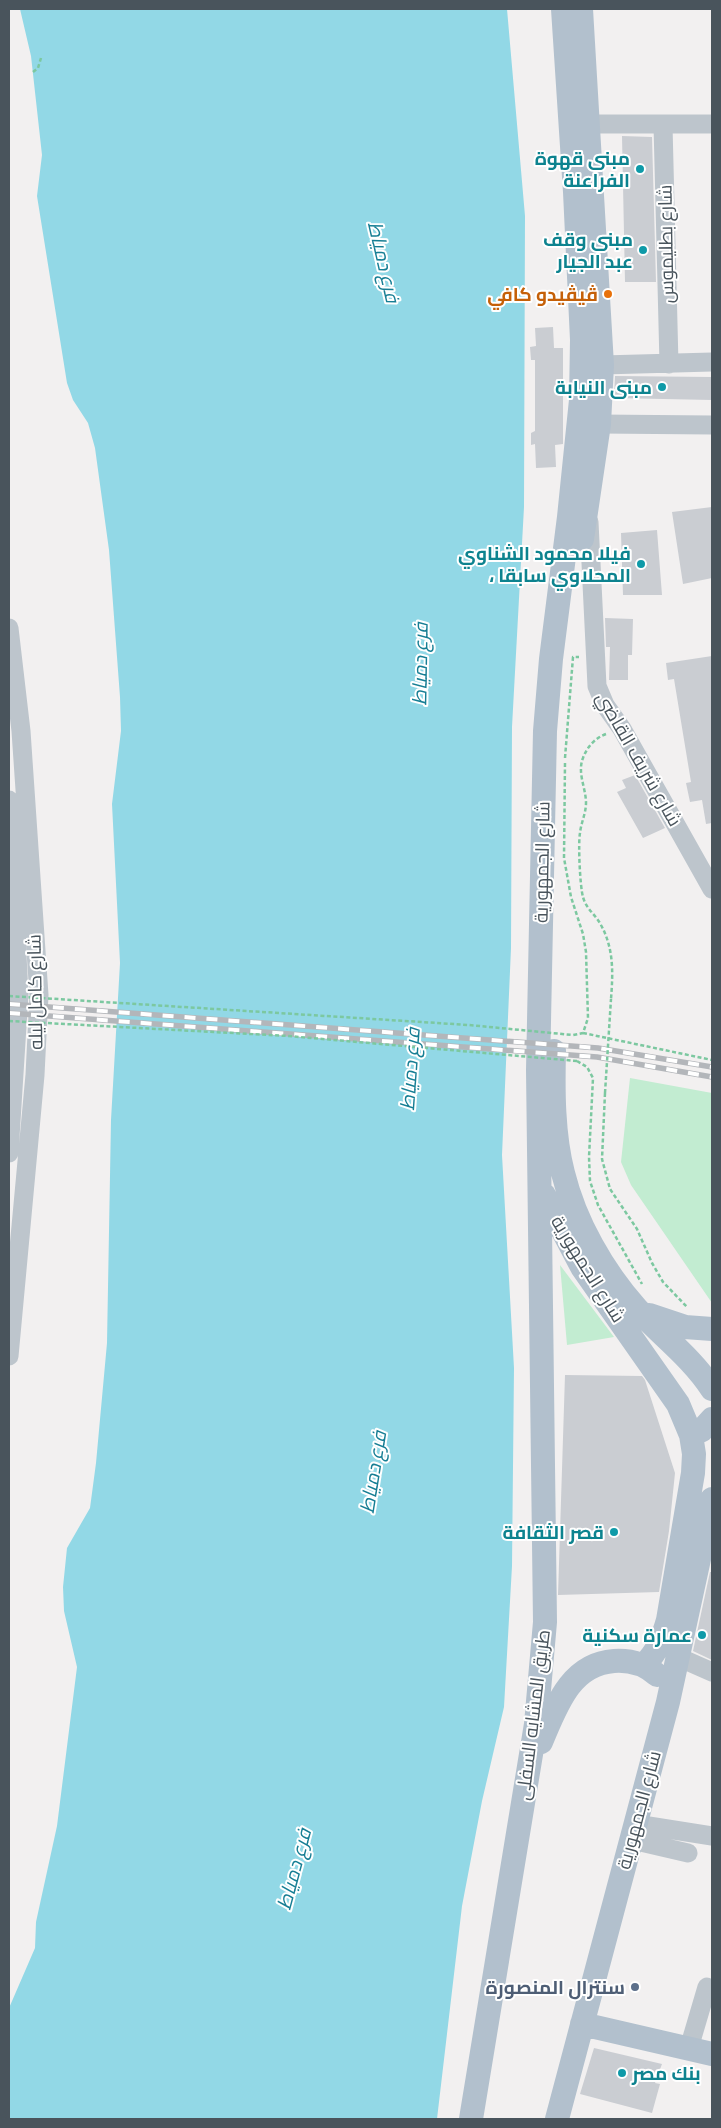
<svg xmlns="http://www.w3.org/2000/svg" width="721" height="2128" font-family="Cabin,Cairo,sans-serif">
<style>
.green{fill:#c2ecd1}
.water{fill:#92d8e6}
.building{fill:#cacdd2}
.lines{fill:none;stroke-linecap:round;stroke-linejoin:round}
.path{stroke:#7cc8a0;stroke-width:2.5;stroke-dasharray:4 2.5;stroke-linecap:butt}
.minor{stroke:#bdc5cc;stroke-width:19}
.major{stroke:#b2c0cd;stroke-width:24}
.rail-casing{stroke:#b3b6ba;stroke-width:5.5}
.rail{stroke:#fff;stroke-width:4;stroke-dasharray:11;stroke-linecap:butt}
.path-bridge{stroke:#7cc8a0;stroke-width:2.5;stroke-dasharray:4 2.5;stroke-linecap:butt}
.culture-dot{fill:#0f9aa8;stroke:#fff;stroke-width:2}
.food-dot{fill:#e8710a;stroke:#fff;stroke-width:2}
.service-dot{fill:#5c6f8a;stroke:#fff;stroke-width:2}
.labels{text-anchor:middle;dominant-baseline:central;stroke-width:4;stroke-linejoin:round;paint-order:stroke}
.culture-label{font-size:19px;font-weight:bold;fill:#0d838f;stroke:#fff;text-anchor:end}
.street-label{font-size:19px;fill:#49545c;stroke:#fff}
.food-label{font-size:19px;font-weight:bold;fill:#c56008;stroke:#fff;text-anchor:end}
.service-label{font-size:19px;font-weight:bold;fill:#4e5e75;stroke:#fff;text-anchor:end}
.water-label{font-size:20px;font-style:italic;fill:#167e94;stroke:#fff}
</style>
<rect width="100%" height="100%" fill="#f2f0f0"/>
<path class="green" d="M630 1078 712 1093V1303L631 1185 621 1162Z
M560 1265 614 1337 567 1345Z"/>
<path class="water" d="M20 9H507L525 216 524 507 512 727 511 948 502 1155 514 1368 512 1566 504 1707 482 1801 462 1906 437 2119H9V2008L35 1948 36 1922 57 1826 77 1667 64 1611 63 1587 67 1548 90 1508 96 1463 107 1343 111 1120 120 963 112 804 121 731 120 697 109 550 95 448 88 423 73 400 67 383 37 196 42 155 31 56Z"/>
<path class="building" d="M622 136 652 137 656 282H625Z
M553 327 554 348H563V444L555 445 556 467 536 468 535 444 531 445V433L535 431V360H531L530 347 536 346 535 328Z
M615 376 712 377V400L614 398Z
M712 507V578L683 584 672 512Z
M657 530 662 595H623L621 533Z
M605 618 633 619 632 655H628V680H609L610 647H606Z
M712 656V823L706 824 702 800 690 802 686 783 691 782 674 679 668 680 666 663Z
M635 775 665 828 643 838 617 792 626 788 622 780Z
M565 1375 642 1376 645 1380 675 1473 669 1531 659 1592 558 1595Z
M710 1572H712V1660L693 1651Z
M594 2048 662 2064 655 2083 660 2084 652 2113 580 2094Z"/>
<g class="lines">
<path class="path" d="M33 72 38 68 41 58
M606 734C595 738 587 747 583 758 577 773 586 788 586 803 586 813 581 823 580 833 578 843 580 887 583 897 586 909 596 915 601 925 614 949 613 973 611 999
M565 758 573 657H579
M565 763 564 858 571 897 583 934 586 952 588 1018 583 1033 573 1035
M583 1033 712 1060
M577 1061 587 1067 593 1078 589 1157 590 1181 598 1205 642 1284
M605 1093 602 1159 610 1189 637 1229 652 1263 663 1282 687 1307"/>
<path class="minor" d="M589 124H712
M663 125 669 364
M602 365 712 362
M599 424 712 425
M589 522 597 686 605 705 622 729 712 889
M9 628 21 731 39 995 35 1075 9 1356
M9 800 19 994 9 1153
M678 1657 712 1672
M636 1824 712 1836
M632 1840 688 1853
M689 2048 707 1987"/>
<path class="major" d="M581 9 602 365 599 424 582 539
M554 1051C553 1090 553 1135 563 1173 575 1222 603 1271 637 1309 662 1336 692 1358 712 1389
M544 1195 582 1267 678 1404 691 1435 694 1454 693 1473 668 1620C663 1638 657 1652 644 1665
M649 1315 685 1327 712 1329
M691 1435 702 1430 712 1419
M541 1742C556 1707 570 1664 614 1661 630 1660 645 1664 657 1675
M582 2024 712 2054
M471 2119 536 1724 545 1622 538 1070 545 731 551 659 569 517 581 400 582 340 575 192 563 9
M557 2119 668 1702 712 1499"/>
<defs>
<path id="rail" d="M9 1004 598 1048 712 1067
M9 1013 597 1057 712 1077"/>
</defs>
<use href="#rail" class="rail-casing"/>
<use href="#rail" class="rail"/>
<path class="path-bridge" d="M9 996 469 1025 573 1035
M9 1021 288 1036 577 1061
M605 1093 611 999"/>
</g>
<g class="culture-dot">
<circle cx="640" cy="169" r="5"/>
<circle cx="643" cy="250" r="5"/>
<circle cx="662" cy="387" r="5"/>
<circle cx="641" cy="564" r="5"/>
<circle cx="614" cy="1532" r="5"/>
<circle cx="702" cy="1635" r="5"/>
<circle cx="622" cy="2073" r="5"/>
</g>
<circle class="food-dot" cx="608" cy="294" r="5"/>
<circle class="service-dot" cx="635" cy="1987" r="5"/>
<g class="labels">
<g class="culture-label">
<text x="630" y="158">مبنى قهوة<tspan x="630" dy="22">الفراعنة</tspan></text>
<text x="633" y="239">مبنى وقف<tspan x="633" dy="22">عبد الجيار</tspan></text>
<text x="652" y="387">مبنى النيابة</text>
<text x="631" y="553">فيلا محمود الشناوي<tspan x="631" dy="22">، المحلاوي سابقا</tspan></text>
<text x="604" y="1532">قصر الثقافة</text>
<text x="692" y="1635">عمارة سكنية</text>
<text x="632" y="2073" text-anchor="start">بنك مصر</text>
</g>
<g class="street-label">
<text transform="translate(666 244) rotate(-91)">شارع بطليموس</text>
<text transform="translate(639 759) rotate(60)">شارع شريف القاضي</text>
<text transform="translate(542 862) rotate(-89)">شارع الجمهورية</text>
<text transform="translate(35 992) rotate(-91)">شارع كامل ليله</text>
<text transform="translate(588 1269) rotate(58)">شارع الجمهورية</text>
<text transform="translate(533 1715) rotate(-83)">طريق المشايه السفلى</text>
<text transform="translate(639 1810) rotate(-75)">شارع الجمهورية</text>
</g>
<g class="food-label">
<text x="598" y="294">ڤيڤيدو كافي</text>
</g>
<g class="service-label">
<text x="625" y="1987">سنترال المنصورة</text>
</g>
<g class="water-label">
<text transform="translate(384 262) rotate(77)">فرع دمياط</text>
<text transform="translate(420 664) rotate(-89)">فرع دمياط</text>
<text transform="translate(410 1069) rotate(-86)">فرع دمياط</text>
<text transform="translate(373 1472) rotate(-81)">فرع دمياط</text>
<text transform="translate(294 1869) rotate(-75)">فرع دمياط</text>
</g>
</g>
<rect width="721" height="2128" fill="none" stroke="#49545c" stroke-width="20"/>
</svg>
